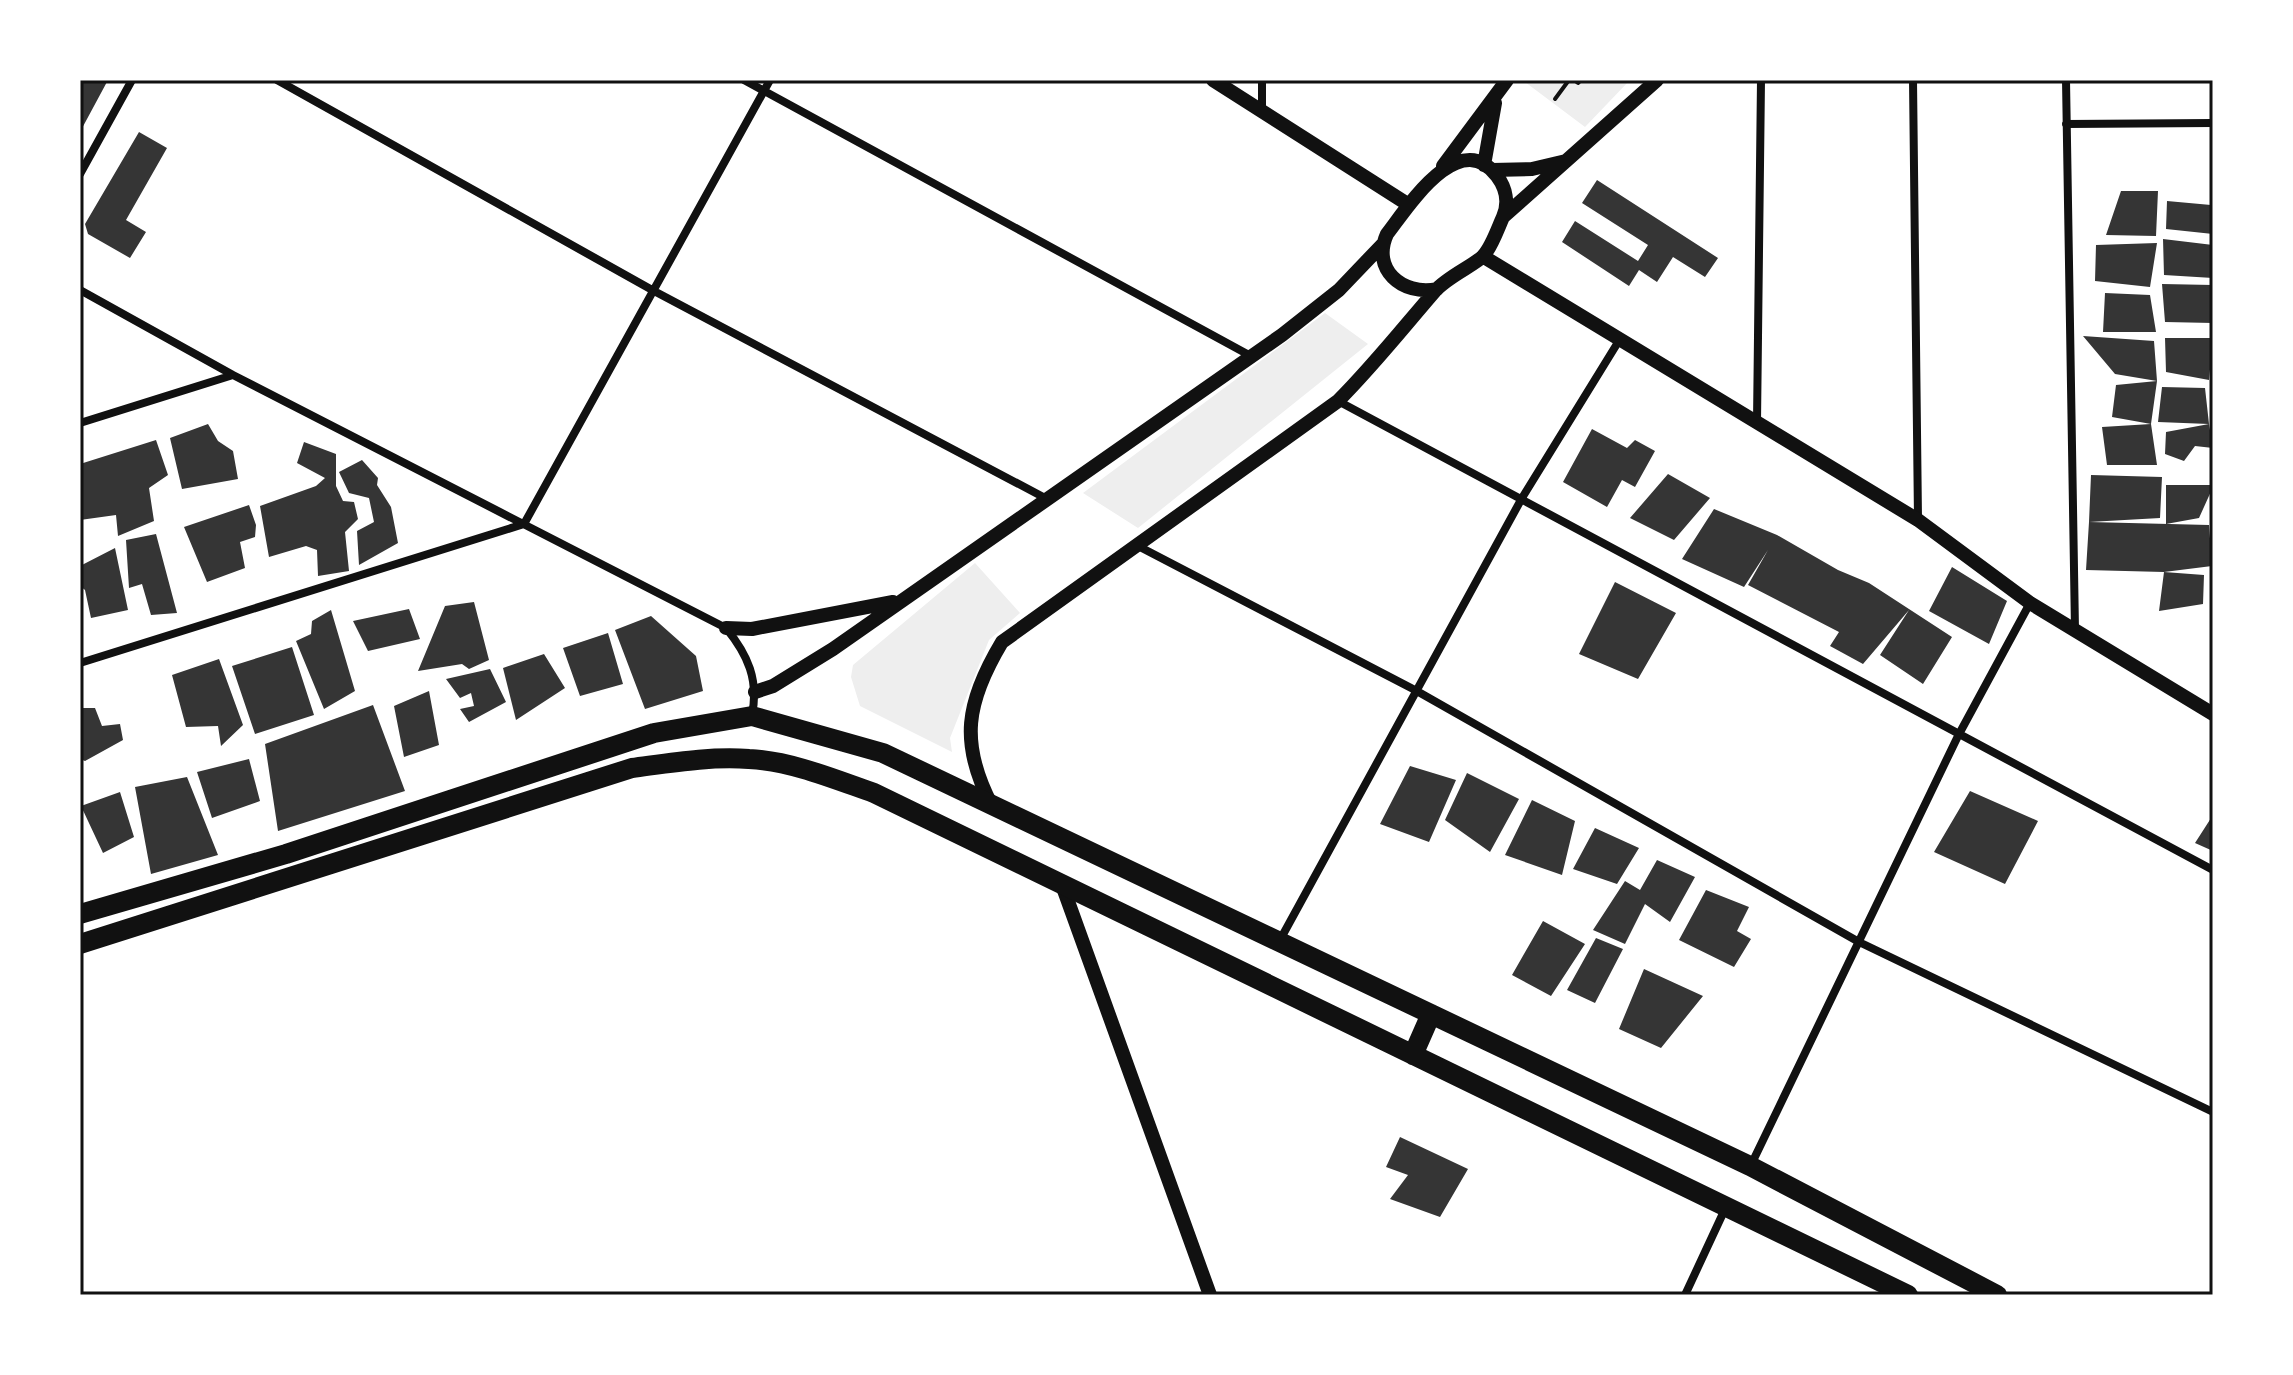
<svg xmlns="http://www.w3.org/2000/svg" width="2293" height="1375" font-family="Arial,sans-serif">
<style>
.green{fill:#eee}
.building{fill:#353535}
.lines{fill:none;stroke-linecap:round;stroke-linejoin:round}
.path{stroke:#111;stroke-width:4}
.minor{stroke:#111;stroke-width:8}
.tertiary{stroke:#111;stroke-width:14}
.primary{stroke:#111;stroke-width:20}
.neatline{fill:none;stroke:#111;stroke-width:3}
</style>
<rect width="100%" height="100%" fill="#fff"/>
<path class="green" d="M1526 80H1630L1585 127 1525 82Z
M1325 313 1368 344 1138 528 1083 493Z
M975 563 1020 613 989 640 950 738 952 752 860 706 851 677 853 665Z"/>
<path class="building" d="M80 80H108L80 132Z
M139 132 167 148 126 220 146 232 130 258 88 234 85 224Z
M1597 180 1718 258 1705 277 1673 257 1657 282 1639 270 1629 286 1562 242 1575 221 1638 261 1648 245 1582 203Z
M2121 191H2158L2156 236 2106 235Z
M2167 201 2211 205 2213 234 2166 229Z
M2163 239 2213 245V278L2164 275Z
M2157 243 2150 287 2095 281 2096 245Z
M2162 284 2213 285V323L2165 322Z
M2105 293 2150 295 2156 332H2103Z
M2083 336 2154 341 2157 381 2115 374Z
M2165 338H2213L2209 380 2166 372Z
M2157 381 2151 424 2112 417 2116 385Z
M2162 387 2205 388 2209 424 2158 422Z
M208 424 218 441 233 451 238 479 182 489 170 438Z
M2151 424 2157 465H2107L2102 427Z
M2209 424 2213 448 2195 446 2184 461 2165 454 2166 432Z
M1592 429 1627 448 1635 440 1655 451 1635 487 1622 480 1607 507 1563 482Z
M156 440 168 475 149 488 154 521 118 536 116 515 80 520V464Z
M304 442 336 454V486L343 501 354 502 358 519 345 532 349 571 318 576 317 550 306 546 269 557 260 506 316 486 325 478 297 463Z
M362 460 378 478 377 485 391 507 398 543 359 565 357 531 374 522 369 498 349 493 339 472Z
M1668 474 1710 498 1674 540 1630 518Z
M2091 475 2162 477 2160 518 2089 522Z
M2166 485H2213V487L2199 518 2166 524Z
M249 505 256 525 255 537 240 542 245 568 207 582 184 527Z
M1714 509 1777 535 1838 570 1869 583 1952 637 1923 684 1880 655 1909 610 1863 664 1830 646 1839 632 1748 585 1768 550 1744 587 1682 559Z
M2089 522 2209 525 2212 566 2164 572 2086 570Z
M156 534 177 613 151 615 142 584 129 588 126 540Z
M115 548 128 610 91 618 85 590 80 586V566Z
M1952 567 2007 601 1989 644 1929 611Z
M2164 572 2204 575 2203 604 2159 611Z
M1615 582 1676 613 1638 679 1579 654Z
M474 602 489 660 469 669 462 664 418 671 445 606Z
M409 609 420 639 368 651 353 621Z
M331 610 355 691 324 709 296 641 311 634 312 621Z
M651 616 696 656 703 691 645 709 615 630Z
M608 633 623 684 580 696 563 648Z
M292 647 314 715 255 734 232 666Z
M544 654 565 688 516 720 503 668Z
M219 659 243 725 221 746 218 726 186 727 172 675Z
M490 669 506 702 469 722 460 709 474 706 471 693 460 698 446 679Z
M429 691 439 745 404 757 394 706Z
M373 705 405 791 278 831 265 744Z
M80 708H95L102 726 120 724 123 740 85 761 80 759Z
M249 759 260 801 212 818 197 772Z
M1410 766 1456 780 1429 842 1380 824Z
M1467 773 1519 799 1490 852 1445 820Z
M187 777 218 855 151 874 135 787Z
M1970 791 2038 821 2005 884 1934 852Z
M120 792 134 837 103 853 81 806Z
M1532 800 1575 821 1562 875 1505 855Z
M2213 815V851L2195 843Z
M1595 828 1639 848 1617 884 1573 869Z
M1657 860 1695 877 1670 922 1645 904 1625 944 1593 930 1625 881 1640 890Z
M1706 890 1749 907 1737 931 1751 939 1734 967 1679 940Z
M1543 921 1585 944 1551 996 1512 975Z
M1596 938 1623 949 1595 1003 1567 990Z
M1644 969 1703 996 1661 1048 1619 1029Z
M1400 1137 1468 1169 1440 1217 1390 1199 1408 1175 1386 1167Z"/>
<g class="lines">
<path class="path" d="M1574 80 1578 83 1581 80
M1555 99 1569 80"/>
<path class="minor" d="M277 80 654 291 1047 499
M744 80 1249 355
M1262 80V111
M1913 80 1918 519
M2066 80 2075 630
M2066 124 2213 123
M80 174 132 80
M80 290 233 375 726 628C748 655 759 680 752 715
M1338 401 2213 870
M1757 422 1761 80
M80 423 233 375
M1138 546 1415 690 1859 942 2213 1112
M80 663 524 524 770 80
M1280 940 1522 498 1620 339
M1751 1165 1958 736 2030 603
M1685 1295 1725 1209"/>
<path class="tertiary" d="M1213 80 1409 205
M1484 165 1495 103
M1443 166 1507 80
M1492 170 1532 169 1566 161
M1503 217 1657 80
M1484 257 1918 520 2030 603 2213 714
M726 628 752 629 893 602
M755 692 773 686 833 649 1282 335 1339 290 1382 245
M992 806C959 743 966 702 1002 642L1338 401C1373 366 1403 328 1435 291 1448 276 1477 264 1484 255 1492 246 1498 228 1503 217 1509 203 1506 188 1497 176 1459 126 1408 207 1387 234 1371 269 1402 296 1437 289
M1061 882 1210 1295"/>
<path class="primary" d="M80 914 286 854 654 733 752 716 883 753 1750 1166 1997 1295
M80 944 632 768C670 763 710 756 749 759 791 761 834 779 874 793L1908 1295
M1413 1055 1431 1014"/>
</g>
<rect width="2293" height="1375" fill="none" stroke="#ffffff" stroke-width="164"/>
<rect x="82" y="82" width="2129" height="1211" class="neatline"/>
</svg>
